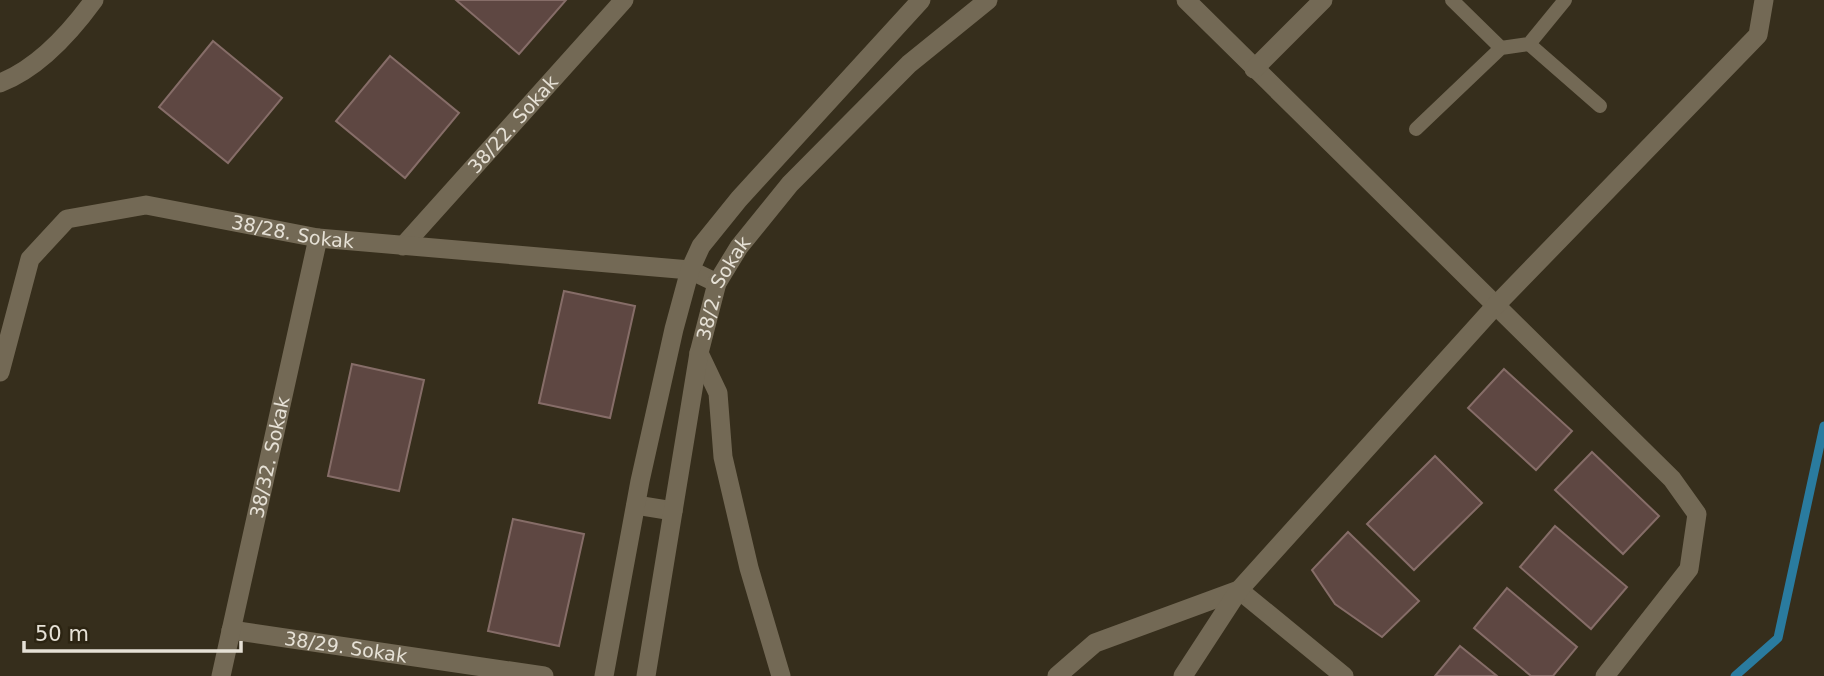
<svg xmlns="http://www.w3.org/2000/svg" width="1824" height="676" font-family="'DejaVu Sans',sans-serif">
<style>
.lines{fill:none;stroke-linecap:round;stroke-linejoin:round}
.stream{stroke:#2a7b9f;stroke-width:9}
.building{fill:#5e4742;stroke:#866d68;stroke-width:2}
.service{stroke:#736955;stroke-width:14}
.minor{stroke:#736955;stroke-width:19}
.tertiary{stroke:#736955;stroke-width:19}
.labels{text-anchor:middle;dominant-baseline:central;stroke-width:6;stroke-linejoin:round;paint-order:stroke}
.street-label{font-size:19px;fill:#e6e1d6;stroke:#2c2412}
</style>
<rect width="100%" height="100%" fill="#362e1c"/>
<g class="lines">
<path class="stream" d="M1735 676 1778 638 1824 426"/>
</g>
<path class="building" d="M456 0H566L519 54Z
M213 41 282 98 228 163 159 107Z
M390 56 459 113 405 178 336 121Z
M564 291 635 306 610 418 539 403Z
M352 364 424 380 399 491 328 476Z
M1504 369 1572 431 1536 470 1468 408Z
M1592 452 1659 516 1623 554 1555 490Z
M1435 456 1482 503 1414 570 1367 524Z
M513 519 584 534 559 646 488 631Z
M1555 526 1627 587 1591 629 1520 567Z
M1348 532 1419 601 1382 637 1335 604 1312 570Z
M1507 588 1577 647 1553 676H1531L1474 628Z
M1460 646 1497 676H1435Z"/>
<g class="lines">
<path class="service" d="M1452 0 1501 48
M1529 44 1600 106
M1416 129 1501 48 1529 44 1565 0"/>
<g class="minor">
<path d="M1186 0 1672 479 1697 514 1689 569 1605 676"/>
<path d="M1254 69 1323 0"/>
<path id="s1" d="M403 246 624 0"/>
<path d="M699 353 718 393 723 457 749 568 781 676"/>
<path id="s2" d="M0 372 30 259 67 219 146 205 318 238 690 270 717 283"/>
<path d="M636 505 673 511"/>
<path id="s3" d="M231 630 544 676"/>
<path id="s4" d="M221 676 318 238"/>
<path d="M604 676 640 481 674 329 690 270 701 246 739 199 921 0"/>
<path id="s5" d="M646 676 699 353 717 283 739 247 790 184 909 64 988 0"/>
<path d="M1057 676 1095 643 1239 590 1344 676"/>
<path d="M1183 676 1239 590 1497 304 1758 35 1764 0"/>
</g>
<path class="tertiary" d="M0 83C39 68 70 33 94 0"/>
</g>
<g class="labels">
<g class="street-label">
<text stroke="none"><textPath href="#s1" startOffset="164">38/22. Sokak</textPath></text>
<text stroke="none"><textPath href="#s2" startOffset="401">38/28. Sokak</textPath></text>
<text stroke="none"><textPath href="#s5" startOffset="397">38/2. Sokak</textPath></text>
<text stroke="none"><textPath href="#s4" startOffset="224">38/32. Sokak</textPath></text>
<text stroke="none"><textPath href="#s3" startOffset="116">38/29. Sokak</textPath></text>
</g>
</g>
<path d="M24 641v10h217v-10" fill="none" stroke="#e6e1d6" stroke-width="3.5"/>
<text x="35" y="641" font-size="21" fill="#e6e1d6" stroke="#2c2412" stroke-width="5" paint-order="stroke">50 m</text>
</svg>
